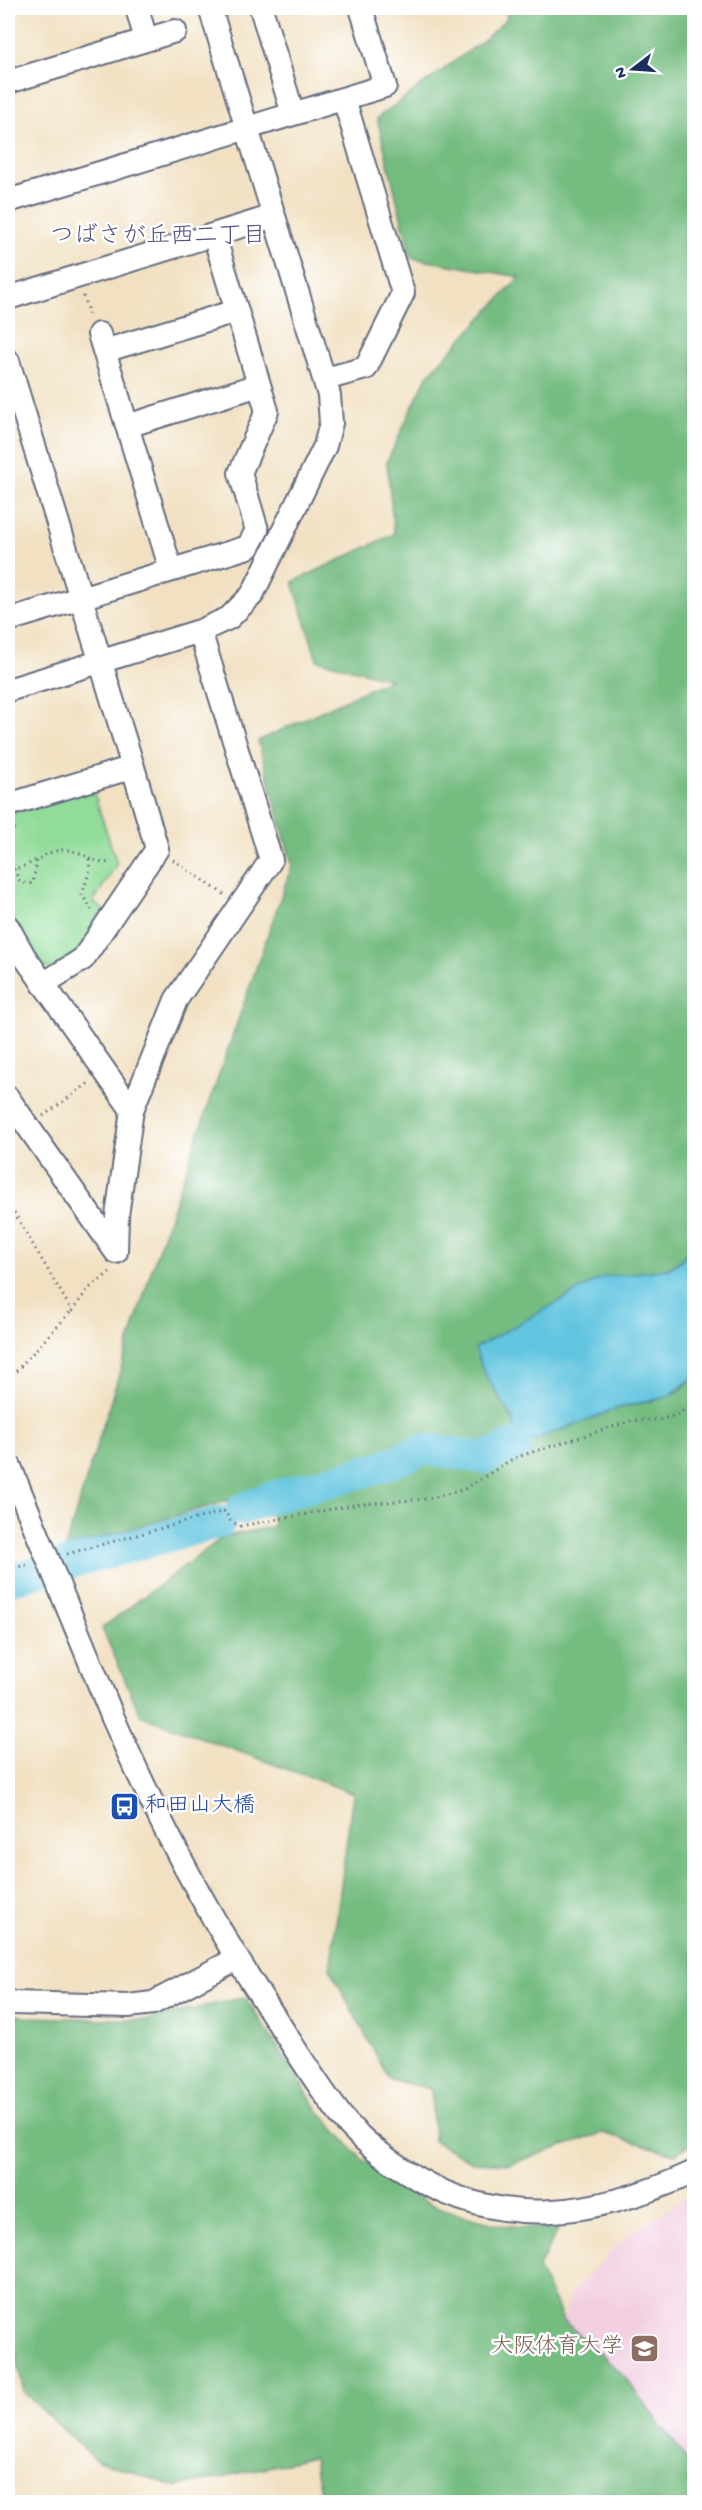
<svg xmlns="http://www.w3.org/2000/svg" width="702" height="2510" font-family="'Gochi Hand','Klee One',sans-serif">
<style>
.built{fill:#f2cfe1}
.green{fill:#91dc99;stroke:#56867c;stroke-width:1.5}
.forest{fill:#74bc81;stroke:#487670;stroke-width:1.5}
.water{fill:#62c5e0;stroke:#3e7a9f;stroke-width:1.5}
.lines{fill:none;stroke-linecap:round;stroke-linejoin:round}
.river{stroke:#62c5e0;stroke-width:32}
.minor-casing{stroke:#666d81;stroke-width:26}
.path{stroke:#666d81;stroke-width:3;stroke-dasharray:1.5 4.5;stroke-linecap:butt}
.minor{stroke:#fff;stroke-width:22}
.minor-bridge-casing{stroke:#666d81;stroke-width:26;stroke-linecap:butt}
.minor-bridge{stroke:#fff;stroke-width:22}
.labels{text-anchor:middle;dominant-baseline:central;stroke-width:5;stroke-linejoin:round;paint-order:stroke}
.transit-label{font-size:22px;fill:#164399;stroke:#fff;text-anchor:start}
.education-label{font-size:22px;fill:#785e54;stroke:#fff;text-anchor:end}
.neighbourhood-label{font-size:24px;fill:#555282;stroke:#fff}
</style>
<rect width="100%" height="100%" fill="#fff"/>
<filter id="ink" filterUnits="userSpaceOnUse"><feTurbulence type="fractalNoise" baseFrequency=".0167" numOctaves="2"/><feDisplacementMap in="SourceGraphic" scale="12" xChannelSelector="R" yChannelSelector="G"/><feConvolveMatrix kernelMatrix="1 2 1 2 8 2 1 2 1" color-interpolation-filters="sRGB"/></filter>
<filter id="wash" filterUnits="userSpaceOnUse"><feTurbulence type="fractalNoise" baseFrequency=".008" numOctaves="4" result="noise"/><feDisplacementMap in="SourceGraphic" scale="24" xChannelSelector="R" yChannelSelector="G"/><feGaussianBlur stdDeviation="1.35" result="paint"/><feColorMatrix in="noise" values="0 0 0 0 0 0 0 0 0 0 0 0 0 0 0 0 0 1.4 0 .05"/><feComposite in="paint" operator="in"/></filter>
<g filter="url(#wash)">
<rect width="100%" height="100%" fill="#f1e1c2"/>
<path class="built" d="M694 2192V2469L623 2375 563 2320 571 2294 623 2239Z"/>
<path class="green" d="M92 787 117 864 93 902 105 911 80 949 53 969 40 966 17 930 8 908V814Z"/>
<path class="forest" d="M505 8H694V1240C684 1259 675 1268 653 1273L484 1372 513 1419 517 1443 523 1444 621 1407 652 1401 679 1391 694 1377V2142L675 2154 603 2133 510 2164 472 2162 434 2141 431 2089 389 2079 330 1969 353 1793 141 1716 102 1628 223 1537 274 1526 265 1490 65 1548 154 1262 292 865 258 741 390 679 317 660 293 582 394 534 387 462 427 376 520 277 411 258 377 118 485 39 507 18Z
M245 1997 320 2113 362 2159 426 2202 460 2215 499 2225 558 2230 538 2268 563 2320 623 2375 694 2469V2502H322L313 2457 177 2487 96 2460 24 2393 8 2316V2013L25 2017 147 2020Z"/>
<path class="water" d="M694 1240V1377L667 1397 621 1407 523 1444H517L513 1419 484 1372 475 1348 603 1277 669 1269 684 1258Z"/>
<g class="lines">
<path class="river" d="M242 1509 269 1498 378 1468 425 1449 485 1458 517 1444
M8 1580 220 1522"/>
</g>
</g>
<g filter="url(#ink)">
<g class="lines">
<defs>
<path id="minor" d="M137 8 146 40
M261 8 293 114
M8 82 175 31
M8 201 385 86 361 8
M8 298 274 216
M99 334 171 570
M104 351 236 311
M8 361 133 767
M325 379 366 368 403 293 344 99
M127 426 259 385
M8 620 248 547 257 530 240 473 267 411 214 235
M8 690 200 631 229 618 252 595 325 446 331 423 329 395 210 8
M8 805 133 767 157 849 83 959 43 984
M8 927 24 956 132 1110 117 1216 116 1252 8 1098
M132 1110 176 1000 271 860 200 631
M113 1718C158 1821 210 1920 272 2013 296 2050 319 2089 346 2122 363 2141 385 2158 405 2171 500 2233 598 2216 694 2172
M8 2001 13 2003 128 2006 153 2003 236 1959"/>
</defs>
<use href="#minor" class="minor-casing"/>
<path class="path" d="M83 296 90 318
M8 831 19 826
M89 858 102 863 112 862
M173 860 225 895
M8 863 14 869C46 862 53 837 89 858L90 869 82 895 92 910
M14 869 19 880 27 884 33 883 37 859
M43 1116 89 1083
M8 1202 72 1311 88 1289 113 1270
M8 1380 71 1311
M67 1554 225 1511 231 1522 241 1526 360 1504 426 1499 463 1490 514 1458 634 1420H658L677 1415 694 1403
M8 1570 29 1564"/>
<use href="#minor" class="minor"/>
<defs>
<path id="minor-bridge" d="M8 1462 113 1718"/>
</defs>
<use href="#minor-bridge" class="minor-bridge-casing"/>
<use href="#minor-bridge" class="minor-bridge"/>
</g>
</g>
<defs>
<symbol id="bus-square" viewBox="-11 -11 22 22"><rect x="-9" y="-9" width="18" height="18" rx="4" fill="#1a4fb4" stroke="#fff"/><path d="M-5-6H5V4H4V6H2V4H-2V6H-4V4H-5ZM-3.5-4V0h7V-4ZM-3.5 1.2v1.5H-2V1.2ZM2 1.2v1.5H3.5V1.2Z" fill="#fff"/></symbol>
<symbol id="university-square" viewBox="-11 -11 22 22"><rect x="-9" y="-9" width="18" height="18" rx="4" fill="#8d6e63" stroke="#fff"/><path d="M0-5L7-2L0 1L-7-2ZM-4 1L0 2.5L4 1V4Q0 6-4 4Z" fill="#fff"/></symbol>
</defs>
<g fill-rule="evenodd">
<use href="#bus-square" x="108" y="1790" width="33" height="33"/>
<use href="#university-square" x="628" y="2332" width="33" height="33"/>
</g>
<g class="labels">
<g class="transit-label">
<text x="145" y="1807">和田山大橋</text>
</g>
<g class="education-label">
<text x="623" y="2348">大阪体育大学</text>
</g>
<g class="neighbourhood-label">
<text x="158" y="237">つばさが丘西二丁目</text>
</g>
</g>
<rect width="702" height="2510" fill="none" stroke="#fff" stroke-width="30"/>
<g transform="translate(633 69) rotate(253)" stroke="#ffffff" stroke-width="4.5" paint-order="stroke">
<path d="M0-4.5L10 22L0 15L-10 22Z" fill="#1b2f5e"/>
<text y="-9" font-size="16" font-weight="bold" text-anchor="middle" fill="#1b2f5e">N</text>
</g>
</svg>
